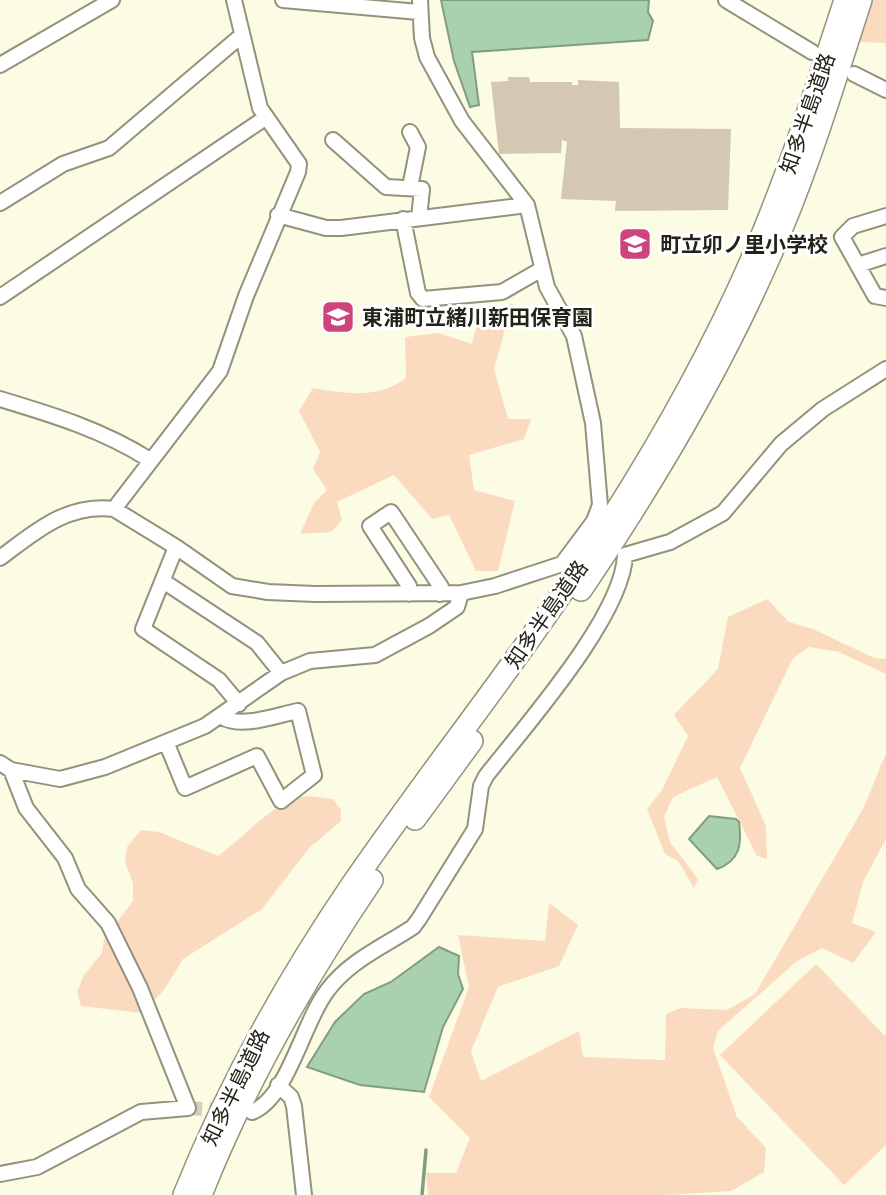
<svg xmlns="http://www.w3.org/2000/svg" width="886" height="1195" font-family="Quicksand,'Noto Sans JP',sans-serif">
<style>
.green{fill:#fbdbc0}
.water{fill:#aad1ae;stroke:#829d82;stroke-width:2}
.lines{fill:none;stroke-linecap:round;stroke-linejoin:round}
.stream{stroke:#829d82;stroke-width:3.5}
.building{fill:#d4c8b3}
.minor-tunnel{stroke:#d1d0bb;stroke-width:14;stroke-dasharray:14 7;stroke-linecap:butt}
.minor-casing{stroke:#93927c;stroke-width:18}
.highway-casing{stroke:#93927c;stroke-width:24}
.minor{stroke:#fff;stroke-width:14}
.highway{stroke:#fff;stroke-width:21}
.labels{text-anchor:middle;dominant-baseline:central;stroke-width:6;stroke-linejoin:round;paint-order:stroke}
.street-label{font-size:21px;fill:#24231a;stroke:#fff}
.poi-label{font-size:21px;font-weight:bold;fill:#24231a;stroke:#fff;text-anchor:start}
</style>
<rect width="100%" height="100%" fill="#fcfbe3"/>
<path class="green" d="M873 0H886V43L860 42Z
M512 304 494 369 508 419H531L524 439 469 455 474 490 515 501 498 571H476L449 515 432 519 394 475 337 502 342 520 331 532 300 534 314 503 327 490 313 469 320 452 299 411 313 388C346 394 378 399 406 378L405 337 439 333 472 344 480 312Z
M767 599 789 622 813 629 874 658 886 659V674L839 652 809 647 793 658 740 768 766 826 767 859 757 856 717 777 673 797 664 817 670 842 698 879 694 888 678 861 665 854 647 809 662 790 688 736 674 715 718 669 728 617Z
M886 753V839L863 882 852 923 876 932 853 963 822 948 797 961 718 1031 713 1048 737 1117 766 1148 764 1172 731 1191 668 1195H428L426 1173H456L470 1138 429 1097 469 987 458 935 545 941 549 903 578 925 559 966 498 987 471 1051 481 1081 579 1031 583 1057 665 1060 666 1014 681 1008 727 1010 755 994 864 807Z
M308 796 333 799 341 810V821L309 848 262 909 183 959 164 990 142 1013 81 1006 77 992 84 975 102 953 104 939 133 901V883L125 862 127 847 141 830 159 832 218 856C245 837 273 800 308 796Z
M816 964 886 1037V1145L844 1185 720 1055Z"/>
<path class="water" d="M441 0H649L648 12 653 21 648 40 472 52 479 105 470 107 454 61Z
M709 816 736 819 739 822C742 844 740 861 717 869L689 839Z
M439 947 459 956 458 974 463 989 443 1027 424 1092 360 1085 307 1067 335 1022 364 994 391 982Z"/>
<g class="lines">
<path class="stream" d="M422 1195 426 1150"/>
</g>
<path class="building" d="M508 77H529L530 82H572V85H578V80L619 82 620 128 731 129 728 210 615 211 616 201 561 199 567 142 562 140 561 153 499 154 491 82 508 81Z"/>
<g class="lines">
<path class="minor-tunnel" d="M188 1108 229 1111"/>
<defs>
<path id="minor" d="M283 0 419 12
M726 0 812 52
M0 65 112 0
M854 74 886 90
M410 132 418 147 410 187
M333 140 386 187 422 189 419 218
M0 203 63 164 109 148 242 35
M278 215 326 228H341L527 205
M886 216 853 226 842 237 875 296 886 298
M403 219 418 293 423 299 502 292 542 269
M858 265 886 256
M0 297 265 118
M0 399C53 415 103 430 150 460
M114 509 220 371 246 296 298 172 299 164 260 108 234 0
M176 547 143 629 219 680 239 704
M0 558C35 532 67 503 114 509L176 547 232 586 268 592 315 594 461 593 495 586 562 564 594 521 600 505 593 423 574 336 547 287 527 205 462 121 427 57 422 38 420 0
M163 581 257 643 281 673
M409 594V586L370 526 391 512 441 587 440 594
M166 742 185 788 257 756 281 801 314 775 298 711C277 715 241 729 222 717
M0 763 11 770 60 779 105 767 205 726 281 673 310 661 375 655 429 626 457 607 461 593
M278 1085 291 1097 294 1106 304 1195
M252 1112C288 1098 303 1022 327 991 349 961 383 947 413 927L419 919 475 829 481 786 486 776C525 726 623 616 625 555L670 542 723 513 781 444 823 409 886 369
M0 1174 37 1167 141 1112 188 1108 140 988 108 923 78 889 65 858 26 808 11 770"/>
<path id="highway" d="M581 590C653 484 719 373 770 256 807 174 833 86 861 0
M415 819 472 741
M184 1195C228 1086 285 983 351 886 416 791 487 701 553 606 631 494 703 373 757 247 791 166 818 83 845 0
M201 1195C245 1084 305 979 372 880"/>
</defs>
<use href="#minor" class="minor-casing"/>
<use href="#highway" class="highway-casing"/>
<use href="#minor" class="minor"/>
<use href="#highway" class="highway"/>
</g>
<defs>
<symbol id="school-square" viewBox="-11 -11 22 22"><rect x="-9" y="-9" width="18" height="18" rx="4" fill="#ce457e" stroke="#fff"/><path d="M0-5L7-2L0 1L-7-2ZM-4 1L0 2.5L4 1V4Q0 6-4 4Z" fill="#fff"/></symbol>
</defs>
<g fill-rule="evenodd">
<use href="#school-square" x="616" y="225" width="38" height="38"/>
<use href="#school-square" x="319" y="298" width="38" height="38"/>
</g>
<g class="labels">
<g class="street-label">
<text transform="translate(807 113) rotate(-71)">知多半島道路</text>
<text transform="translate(546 614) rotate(-55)">知多半島道路</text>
<text transform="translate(235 1087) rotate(-64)">知多半島道路</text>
</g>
<g class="poi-label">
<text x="660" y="244">町立卯ノ里小学校</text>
<text x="362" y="317">東浦町立緒川新田保育園</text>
</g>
</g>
</svg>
